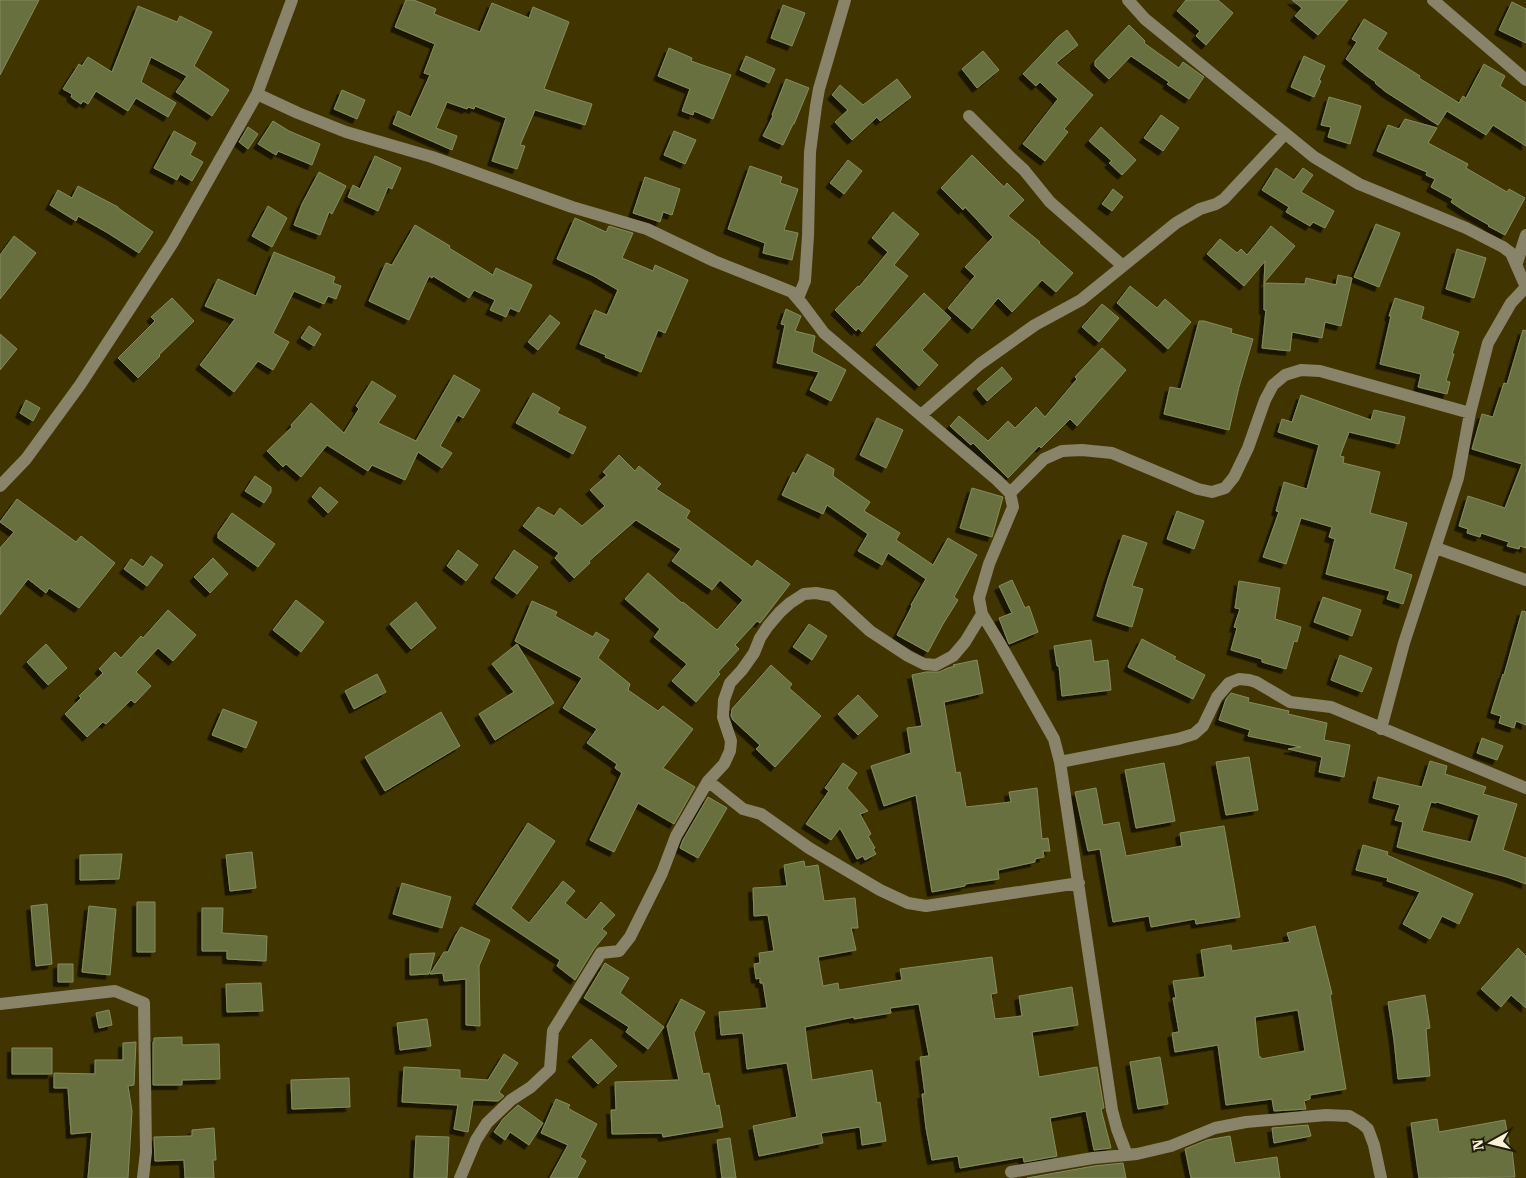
<svg xmlns="http://www.w3.org/2000/svg" width="1526" height="1178" font-family="'Roboto Serif',serif">
<style>
.building{fill:#686f40;stroke:#858c5d;fill-rule:evenodd;filter:url(#shadow)}
.lines{fill:none;stroke-linecap:round;stroke-linejoin:round}
.minor{stroke:#89836a;stroke-width:12}
</style>
<defs>
<filter id="shadow"><feDropShadow dx="-4.5" dy="4.5" stdDeviation="0" flood-color="#0009"/></filter>
</defs>
<rect width="100%" height="100%" fill="#403500"/>
<path class="building" d="M0 0H39L0 75Z
M406 0H414L436 9 434 14 480 32 492 3 529 18 533 7 569 22 544 89 592 104 585 125 535 110 520 145 525 146 517 169 492 161 506 118 475 106 474 109 468 107 467 109 447 102 436 128 457 136 452 150 393 124 398 111 411 117 430 75 424 73 435 44 395 27Z
M1186 0H1218L1233 13 1206 45 1196 36 1200 31 1177 11Z
M1292 0H1348L1318 35 1295 16 1302 8Z
M1512 2 1526 9V43L1499 30Z
M783 5 805 13 792 46 771 38Z
M138 6 177 22 180 16 212 32 194 66 229 90 212 116 176 92 187 76 151 57 141 82 176 103 168 117 136 98 128 111 96 91 88 104 83 101 81 104 71 97 72 94 63 89 79 64 82 66 88 57 112 72Z
M1364 19 1387 33 1377 49 1420 76 1419 78 1459 103 1463 96 1466 98 1484 64 1505 76 1500 86 1526 103V146L1493 125 1486 135 1447 111 1438 125 1386 92 1375 83 1376 82 1367 76 1346 59 1357 42 1352 39Z
M1129 25 1145 41 1144 43 1179 68 1183 62 1204 77 1189 99 1167 84 1169 82 1131 56 1109 79 1095 66V61Z
M1067 30 1078 45 1056 63 1093 95 1064 129 1068 132 1045 161 1023 144 1058 99 1040 82 1036 86 1023 74 1058 37Z
M669 48 692 58 691 61 731 75 713 119 694 111 693 115 682 111 690 89 658 76Z
M983 51 999 70 977 88 962 69Z
M746 56 775 69 769 83 740 70Z
M1304 56 1325 66 1319 80 1321 81 1314 97 1291 87Z
M786 79 809 88 794 124H793L783 145 763 136 773 116 772 115Z
M897 79 911 97 880 121 877 117 852 140 835 122 848 110 832 95 840 85 863 105Z
M342 90 365 100 357 119 334 109Z
M1329 97 1361 106 1350 144 1328 137 1331 127 1321 125Z
M1161 115 1179 128 1163 151 1144 138Z
M1405 119 1437 128 1428 143 1468 164 1466 168 1507 192 1509 189 1525 198 1505 235 1488 226 1489 225 1466 212 1451 202 1453 199 1431 187 1435 179 1426 175 1427 172 1377 151 1388 125 1399 129Z
M273 121 289 131 320 144 312 165 278 151 276 155 258 144Z
M248 127 258 134 248 149 239 142Z
M1101 127 1136 160 1122 175 1109 163 1112 161 1089 141Z
M174 131 196 143 190 155 203 162 192 181 180 174 177 180 154 168Z
M674 131 696 140 685 164 664 155Z
M972 155 1004 187 1007 183 1024 200 1008 216 1040 242 1039 243 1073 273 1056 292 1042 280 1012 312 998 298 972 329 948 308 975 276 965 267 993 237 965 207 963 210 941 188Z
M375 156 401 168 392 189 388 187 378 211 348 197 353 185 360 189Z
M848 160 862 171 844 194 830 183Z
M750 166 782 177 780 183 798 189 784 230 798 233 792 260 763 253 765 243 728 229Z
M1276 168 1294 180 1303 168 1313 175 1301 192 1334 211 1325 228 1313 222 1310 226 1286 212 1289 207 1262 190Z
M319 172 346 186 332 214 329 212 320 235 294 225 302 204Z
M645 177 680 189 672 215 663 212 660 222 633 213Z
M78 186 118 207V208L153 232 139 253 108 233 78 216 76 221 50 205 58 190 72 198Z
M1113 189 1123 197 1112 211 1102 204Z
M268 206 287 218 272 247 252 236Z
M893 212 919 234 894 265 908 276 862 332 858 328 856 331 835 310 858 286 859 287 888 252 872 238Z
M575 218 606 232 609 226 633 233 622 258 653 271 655 265 688 280 665 333 658 330 641 372 605 357 606 355 580 344 595 310 607 315 618 290 594 276 557 259Z
M1376 224 1400 233 1379 287 1354 277Z
M415 225 450 246 449 248 493 275 496 268 532 285 519 312 510 308 506 317 490 310 495 300 474 290 469 298 433 276 432 278 429 276 409 320 369 301 386 263 392 265Z
M1271 226 1295 246 1264 283 1265 261 1244 286 1207 254 1220 239 1237 253 1241 249 1247 255Z
M14 236 36 253 0 299V255Z
M1457 249 1486 258 1474 298 1446 289Z
M274 252 335 277 333 283 341 286 336 299 328 296 324 304 294 291 273 333 289 342 273 370 258 361 234 392 200 365 235 319 205 306 218 279 256 296Z
M1338 275 1352 278 1341 326 1325 322 1322 338 1292 332 1290 351 1262 348 1266 310H1264V283L1305 284 1306 278 1336 285Z
M1130 286 1157 308 1165 299 1191 322 1168 349 1117 303Z
M924 293 951 318 922 350 938 365 919 386 876 345Z
M172 298 194 321 159 355 160 356 138 378 118 358 155 321 151 317Z
M1395 298 1424 307 1421 319 1459 332 1452 354H1454L1446 381 1450 382 1447 394 1418 387 1421 374 1380 364 1391 316H1389Z
M1102 304 1119 318 1099 342 1082 327Z
M786 309 801 316 795 331 815 336 812 352 846 370 831 401 810 390 819 372 777 363 785 325 781 324Z
M550 315 560 323 538 350 528 342Z
M1199 321H1204L1232 329 1231 333 1253 339 1239 387 1229 430 1164 414 1170 387 1181 389Z
M309 326 321 334 314 346 301 338Z
M1523 330 1526 331V548L1520 546 1519 549 1507 546 1509 542 1481 533 1480 537 1467 533 1468 529 1459 526 1468 496 1505 508 1522 464 1472 449 1482 414 1493 417 1504 383 1507 384Z
M0 334 17 349 0 370Z
M1102 348 1126 370 1077 426 1070 419 1041 448 1039 446 1008 478 973 443 971 445 950 426 959 416 988 441 1008 421 1015 428 1036 407 1045 417 1077 379 1075 377Z
M1002 367 1012 379 987 401 977 389Z
M454 375 480 390 463 418 458 415 440 446 452 453 442 468 418 452 405 480 372 465 368 471 327 445 301 477 286 464 283 467 267 451 292 427 291 425 311 403 344 433 359 409 356 406 372 381 396 396 378 423 416 441Z
M533 393 560 408 557 413 586 427 573 454 516 423Z
M1301 395 1371 420 1374 410 1405 417 1399 444 1349 432 1340 456 1344 457 1343 463 1380 472 1370 513 1407 523 1394 569 1412 575 1403 604 1387 599 1390 591 1326 574 1335 539 1329 537 1332 527 1301 518 1286 564 1263 557 1279 512 1276 511 1284 482 1307 489 1319 445 1278 432 1282 419 1292 422Z
M26 400 40 408 33 421 20 413Z
M877 418 903 430 886 468 860 455Z
M807 454 834 469 833 476 870 502 864 511 900 533 896 540 933 565 948 538 977 555 954 597 958 600 943 624 928 652 897 635 912 606 911 605 926 579 888 553 882 565 858 551 868 534 827 505 823 514 782 495 793 472 796 474Z
M619 455 635 471 639 466 661 484 656 489 690 511 686 518 752 567 757 560 790 584 760 623 757 621 735 645 739 649 718 672 720 674 696 702 672 681 687 664 654 637 660 629 625 599 648 573 682 603 683 602 717 630 743 600 720 580 712 590 672 561 681 549 636 520 589 561 590 563 574 578 555 558 559 553 523 526 538 507 554 516 560 508 582 526 605 506 590 490 607 475 603 472Z
M255 476 271 487V492L264 503 245 491Z
M320 487 338 502 328 513 312 497Z
M972 488 1003 497 992 537 960 528Z
M17 499 76 542 81 536 115 563 79 608 49 588 46 593 28 579 0 615V548L14 532 0 522Z
M1177 511 1204 521 1194 549 1167 539Z
M232 513 275 544 258 567 218 538V533Z
M1123 535 1147 543 1132 586 1143 589 1132 627 1097 616 1108 579Z
M458 550 478 565 466 581 447 566Z
M514 550 538 567 517 594 495 578Z
M151 556 163 565 147 586 124 569 131 559 143 567Z
M213 558 228 574 210 593 194 577Z
M1012 580 1025 608 1029 606 1038 632 1009 644 999 618 1012 613 999 586Z
M1239 581 1280 588 1275 619 1301 627 1297 642 1294 641 1286 669 1262 662V659L1231 650 1237 628 1234 627 1240 609 1235 608Z
M1323 597 1361 610 1352 636 1314 622Z
M296 600 324 622 301 652 273 630Z
M532 601 557 612 555 616 593 637 596 632 609 640 598 658 630 684 628 690 658 711 663 706 693 729 663 768 695 787 674 824 638 803 614 852 590 840 622 773 615 768 617 764 587 743 597 729 563 708 582 678 515 641Z
M416 602 436 628 411 649 390 624Z
M168 610 196 635 173 661 158 648 136 672 151 686 135 703 131 700 106 724 103 722 87 737 65 714 81 698 79 696 103 673 99 669 115 652 121 658 141 636 143 638Z
M1522 611 1526 612V725L1516 721 1514 728 1499 723 1501 716 1491 713 1503 674 1504 675Z
M809 624 827 636 812 660 793 647Z
M1142 639 1176 657 1174 659 1205 675 1193 699 1128 667Z
M1091 640 1094 662 1108 660 1111 690 1062 696 1059 666H1057L1054 646Z
M46 644 67 668 48 685 27 662Z
M517 644 554 703 495 740 479 714 514 692 492 664Z
M1340 655 1372 668 1362 692 1331 680Z
M977 660 983 693 944 702 956 773 960 772 966 807 1011 802 1009 792 1037 788 1042 839 1048 838 1050 851H1043L1044 857 1035 859V862L998 870 999 879 965 884V886L932 892 916 795 884 806 871 766 911 753 907 728 922 726 912 675 926 672H939L948 668 955 666 953 665Z
M771 665 792 684 789 688 821 716 775 767 756 749 760 745 733 720 731 716 732 709Z
M377 674 386 692 354 709 345 691Z
M1231 693 1249 698 1248 702 1289 711 1288 714 1327 723 1324 740 1350 745 1344 777 1319 772 1322 757 1288 749 1301 747 1248 736 1250 730 1219 720 1226 699Z
M858 695 878 716 858 735 838 714Z
M223 709 257 722 246 748 212 735Z
M441 712 460 746 385 791 365 757Z
M1482 738 1503 746 1497 760 1477 753Z
M1249 757 1258 810 1226 815 1216 762Z
M1430 761 1447 766 1445 774 1486 787 1483 794 1517 804 1503 850 1526 858V884L1507 877 1397 847 1403 822 1395 820 1400 805 1373 798 1378 777 1422 787ZM1431 802 1436 803 1437 802 1479 815 1471 842 1422 831Z
M843 763 857 773 847 788 868 811 860 814 871 834 868 836 875 848 873 849 876 854 865 860 863 856 857 859 840 828 831 840 806 824 829 791 825 788Z
M1164 763 1175 821 1136 828 1125 770Z
M1096 788 1103 825 1119 822 1126 856 1182 846 1180 833 1224 826 1240 917 1196 924 1195 919 1151 927 1149 916 1113 922 1100 849 1088 851 1075 792Z
M708 797 727 808 698 858 680 848 683 840Z
M528 823 555 841 511 908 529 923 563 881 575 891 565 903 586 920 601 902 615 915 602 929 607 933 594 949 575 980 557 966 560 960 476 904Z
M1363 845 1388 852 1387 855 1473 894 1459 924 1442 916 1430 939 1403 924 1420 892 1387 881 1388 878 1356 870Z
M252 852 256 888 230 891 226 855Z
M122 854 119 879 80 880V855Z
M804 861 805 867 818 865 824 901 855 898 858 928H851L856 950 818 957 823 986 838 983 839 990 902 980 900 969 992 957 997 993 991 994 995 1019 1022 1016 1019 996 1072 987 1078 1025 1032 1032 1039 1077 1097 1067 1104 1108 1101 1109 1111 1148 1094 1150 1086 1111 1050 1118 1057 1156 1024 1162 1023 1157 960 1168 958 1156 932 1160 926 1128 922 1094H925L920 1057 929 1056 919 1004 890 1008 891 1013 854 1019V1017L805 1027 812 1080 872 1070 877 1103 880 1102 886 1141 862 1145 860 1127 821 1133 823 1143 759 1156 753 1126 797 1117 787 1063 747 1069 743 1033 721 1035 719 1012 767 1008 763 983H760V978L756 979 754 964 760 963 759 953 774 951 768 915 754 916 753 888 787 886 784 865Z
M402 883 451 897 442 928 393 914Z
M137 902H155V952H137Z
M47 904 52 964 36 966 31 906Z
M89 906 116 909 110 975 82 972Z
M202 908H223L222 933 267 936 266 961 227 959V951H202Z
M1315 926 1332 994 1330 995 1346 1089 1310 1095V1099L1304 1101 1306 1109 1274 1111 1272 1099 1226 1105 1218 1045 1175 1052 1172 1033 1179 1032 1173 998H1176L1173 981 1205 977 1201 950 1231 945 1232 951 1290 942 1287 933ZM1298 1010 1305 1051 1261 1059V1057H1259L1255 1017Z
M461 927 490 940 479 966 480 1026 466 1025V979L444 981 443 973 430 974 444 952H448L456 935Z
M1518 948 1526 956V1008L1511 995 1501 1007 1481 989Z
M435 953 429 974 410 975V954Z
M605 963 629 978 620 993 664 1027 648 1049 626 1032 629 1027 584 998Z
M58 964H73V982H58Z
M261 983 263 1011 227 1012 226 984Z
M1425 995 1430 1028 1426 1029 1430 1076 1398 1079 1394 1040 1388 1002Z
M681 999 705 1012 694 1033 703 1074 709 1073 716 1106 719 1105 723 1127 663 1137 662 1133 612 1134 611 1110H616L615 1082 679 1080 667 1026Z
M109 1010 112 1025 99 1028 96 1013Z
M427 1019 431 1046 400 1050 397 1023Z
M182 1037V1045L219 1044 220 1079 182 1080V1085H153V1042H154V1038Z
M591 1039 617 1066 598 1084 572 1057Z
M136 1042 134 1085 128 1086 132 1111 128 1178H88L92 1132 71 1134 68 1088H54V1073L95 1074V1060H123V1043Z
M12 1048H52V1074H12Z
M504 1054 518 1063 499 1092 504 1096 498 1101 473 1100 468 1132 454 1129 458 1105 402 1102 404 1067 460 1070V1078L488 1080Z
M1160 1057 1168 1104 1138 1109 1130 1062Z
M349 1078 350 1107 292 1109 291 1080Z
M556 1099 570 1105 568 1108 571 1110 597 1124 580 1157 586 1161 577 1178H550L568 1145 541 1133Z
M518 1105 543 1123 529 1145 510 1132 505 1140 494 1132 503 1119Z
M1437 1119 1439 1132 1505 1120 1510 1150H1512L1515 1177 1419 1178 1411 1123Z
M1308 1125 1311 1136 1274 1143 1272 1128Z
M214 1128 216 1160H213L214 1178H185L184 1160 155 1161 154 1137 192 1136V1130Z
M416 1136 449 1137 447 1178H414Z
M1230 1136 1235 1163 1277 1157 1280 1178H1191L1185 1149 1207 1140Z
M730 1138 736 1178H722L717 1140Z
M1123 1163 1126 1178H1027L1094 1166Z"/>
<g class="lines">
<path class="minor" d="M1128 0 1145 19 1314 157 1359 184 1466 228 1503 247 1511 253 1526 287
M1433 0 1526 80
M257 94 298 113 346 132 432 157 572 207 647 229 714 261 792 292 803 305 824 333 997 480 1010 493 1013 507 989 564 979 598 982 614 999 642 1054 739 1060 762 1112 1110 1117 1129 1127 1155
M969 116 1012 159 1024 170 1050 202 1123 266
M1517 263 1526 235
M798 298 805 281 808 236 810 152 816 106 819 89 845 0
M921 415 980 364 1035 325 1081 300 1176 223 1200 209 1216 204 1224 199 1285 134
M0 486 26 459 80 385 172 244 257 94 292 0
M1010 493 1044 459 1062 451 1082 450 1112 453 1198 489 1212 492 1225 488 1234 477 1248 448 1265 400 1273 385 1285 375 1301 370 1320 371 1470 413
M1436 548 1526 580
M1381 729 1404 643 1458 478 1470 413 1488 343 1511 303 1526 287
M1060 762 1178 739 1194 734 1203 726 1217 697 1229 683 1239 679 1249 680 1256 682 1290 702 1331 707 1526 788
M708 781 743 809 761 814 809 848 880 890 908 903 926 906 1079 883
M0 1004 115 991 144 1003 146 1152 143 1178
M1011 1172 1093 1158 1137 1154 1171 1146 1215 1128 1246 1122 1326 1115 1349 1116 1361 1123 1368 1129 1374 1145 1381 1178
M460 1178 476 1140 487 1123 511 1100 531 1087 550 1069 553 1031 601 953 619 951 630 937 662 873 676 836 708 781 724 764 730 751 731 741 723 717 724 700 730 683 742 670 754 653 760 638 768 626 780 612 790 603 804 594 816 593 832 596 870 631 908 656 924 664 936 665 953 656 965 642 982 614"/>
</g>
<g transform="translate(1491 1143) rotate(262)" stroke="#221d09" stroke-width="4" paint-order="stroke">
<path d="M0-4L9 19L0 12L-9 19Z" fill="#f9f3da"/>
<text y="-8" font-size="14" font-weight="bold" text-anchor="middle" fill="#f9f3da">N</text>
</g>
</svg>
